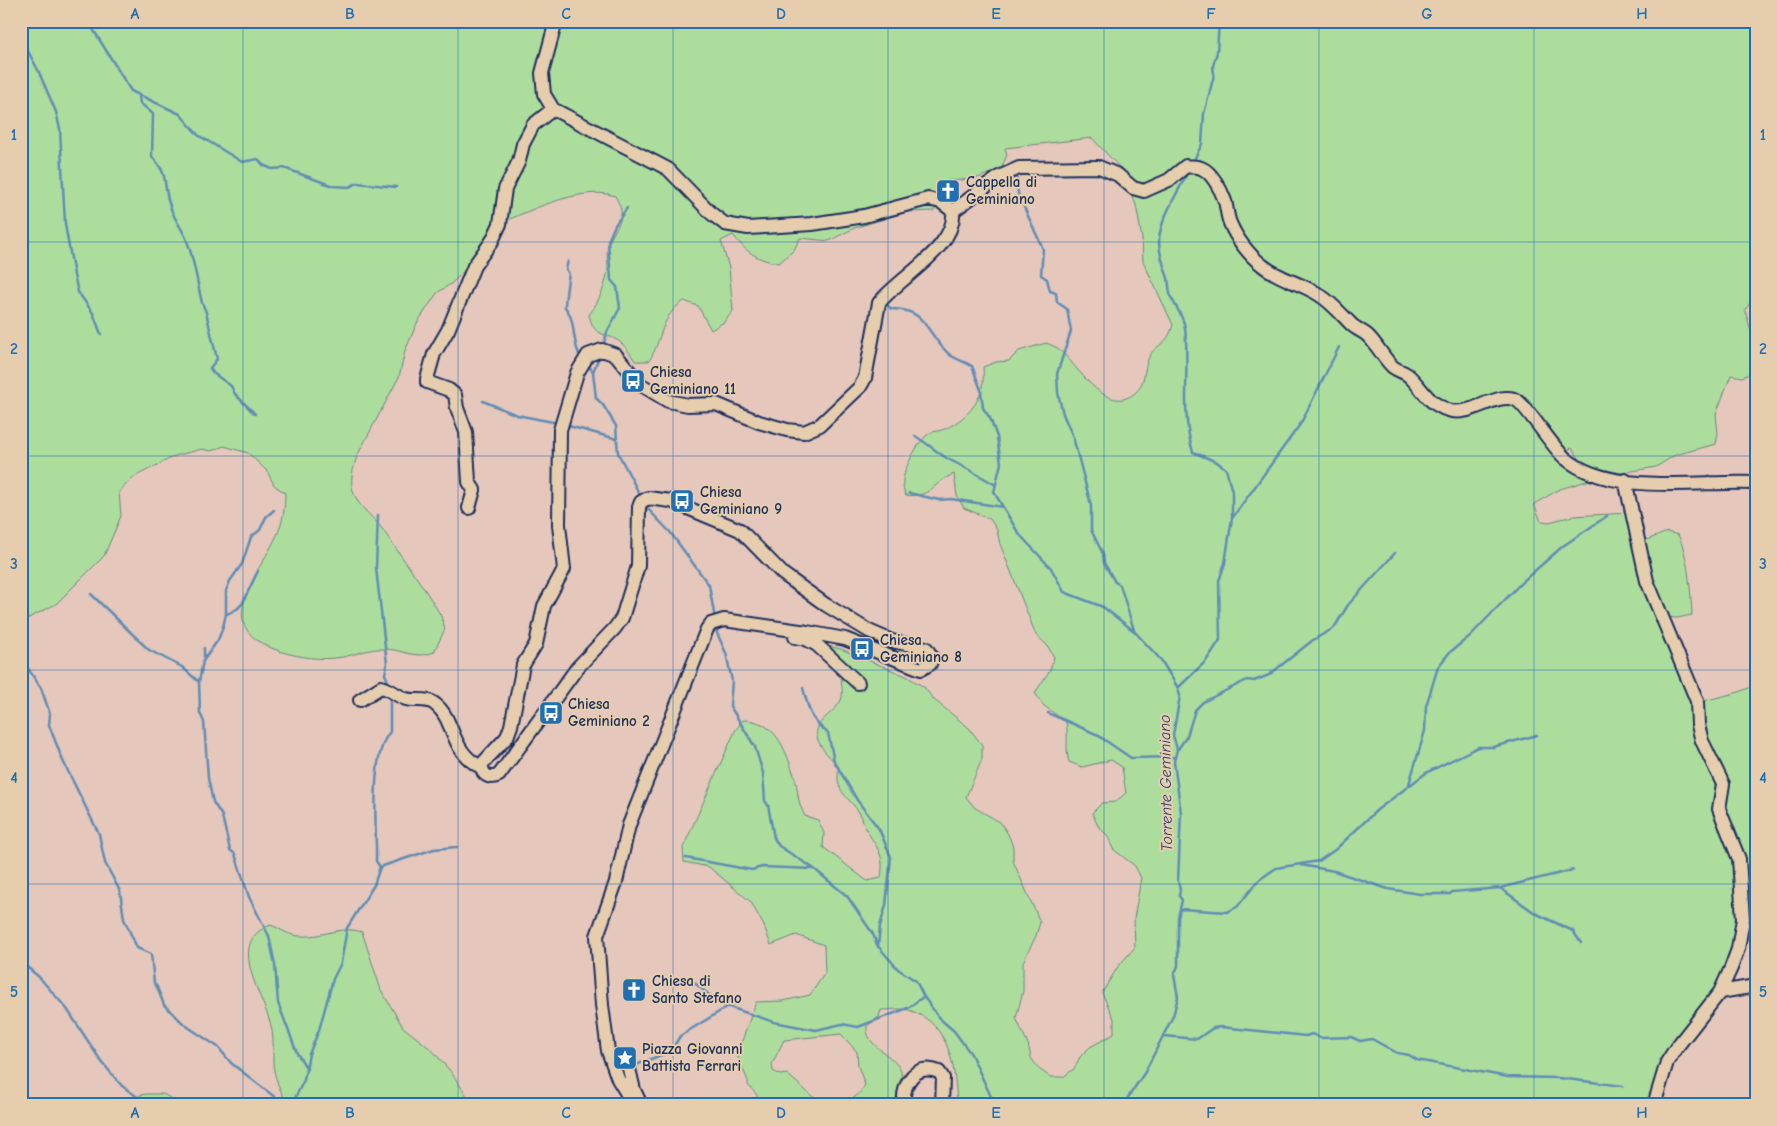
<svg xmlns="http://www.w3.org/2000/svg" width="1777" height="1126" font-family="'Comic Neue',sans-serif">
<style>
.green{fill:#addd9d;stroke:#64867e;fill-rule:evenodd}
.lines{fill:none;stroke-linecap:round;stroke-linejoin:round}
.stream{stroke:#608db5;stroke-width:2.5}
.minor-casing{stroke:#1b2f5e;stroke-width:16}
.minor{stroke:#e6cdae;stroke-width:12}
.grid{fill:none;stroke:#1f6fb2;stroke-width:1;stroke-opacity:0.55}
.labels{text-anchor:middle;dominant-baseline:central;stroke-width:4;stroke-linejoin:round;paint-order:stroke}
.poi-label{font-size:15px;font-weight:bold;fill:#1b2f5e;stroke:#e6cdae;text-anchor:start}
.water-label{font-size:16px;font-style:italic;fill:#263f6c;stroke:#e6cdae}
.neatline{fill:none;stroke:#1f6fb2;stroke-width:2}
.grid-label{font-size:16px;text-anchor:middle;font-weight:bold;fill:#1f6fb2}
</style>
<rect width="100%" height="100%" fill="#e6c7bc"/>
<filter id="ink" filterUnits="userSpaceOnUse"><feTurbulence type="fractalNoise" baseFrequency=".02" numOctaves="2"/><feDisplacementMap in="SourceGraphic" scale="10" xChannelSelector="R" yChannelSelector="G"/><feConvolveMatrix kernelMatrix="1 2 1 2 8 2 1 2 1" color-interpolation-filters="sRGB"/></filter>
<g filter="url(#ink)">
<path class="green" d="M21 21H1756V295L1745 310 1756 349 1752 373 1742 377 1731 375 1716 414 1718 434 1716 444 1675 455 1656 467 1621 473 1590 466 1581 461 1572 448 1554 456 1573 470 1589 475 1590 480 1560 489 1534 504 1541 521 1549 522 1573 516 1629 513 1633 536 1647 540 1667 532 1678 535C1688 553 1691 594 1692 615L1677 618 1666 617 1692 704 1739 692 1756 685V905L1747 907 1733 955 1650 1105H957C955 1067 951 1024 909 1010 901 1008 890 1010 881 1010L879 1017 867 1026C865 1046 891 1053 900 1069 905 1079 897 1094 899 1105H758L757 1095 748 1085V1081L737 1055 756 1002 783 1001 810 995 825 973 824 945 796 935 771 945 764 926 751 902 709 867 684 862 683 848 735 731 743 720C775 720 785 748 794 775 799 790 796 800 805 816L818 820 824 833 823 847 867 881 881 878C885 853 877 849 866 829 863 824 863 818 860 814 848 795 834 793 839 767 833 760 825 753 821 746 806 722 834 716 841 700 844 694 841 683 841 676 828 665 825 664 827 646L841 649 906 676 924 687 933 699 969 728 982 745V759L966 797 975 808 1000 822 1008 834 1013 847V861L1040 922 1036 936 1023 962V991L1016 1018 1028 1044 1031 1058 1039 1069 1050 1077H1063L1074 1069 1080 1057 1090 1047 1114 1034V1019L1102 993 1117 968 1135 947 1134 919 1141 878 1135 866 1113 849 1108 836 1098 826 1092 813 1102 803 1115 802 1126 793 1122 767 1111 760 1082 767 1069 762C1065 748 1069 737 1066 722L1043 705 1035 693 1050 670 1054 657 1047 645 1036 635 1000 544 997 530 990 519 964 508 957 496 954 474C933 482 931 499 905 495 904 490 902 484 903 479 905 467 919 439 930 433 935 431 940 431 945 429 971 416 986 397 983 367L996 362 1009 361 1019 351 1046 343C1051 345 1057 347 1060 350 1077 365 1106 417 1135 393 1146 384 1143 369 1149 357 1156 343 1167 347 1173 325L1143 261 1142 238 1136 205 1122 170 1092 138 1005 148 1007 155 1001 169 975 179 947 181 937 190V207L934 211 907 212 854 228 829 241 800 238 794 250 779 263C758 261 745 251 733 235L721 241 729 268 733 311 724 322 711 330 698 306 684 301C660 316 663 339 649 361H635C630 353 625 345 617 340 600 331 595 337 589 315 599 301 606 286 608 268 608 261 606 252 608 245 616 224 629 219 615 196 581 184 522 214 490 228L484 241 463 272 452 283 437 293 417 323 405 351 399 377 357 456C353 469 349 481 354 494 360 509 374 517 383 530 402 558 424 586 441 616L445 629 434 652C415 660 403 649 383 649 366 648 352 657 335 658 309 661 250 651 243 621 238 595 266 559 276 537 283 523 285 508 285 493L274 485 267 471 248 453 224 446 211 451 202 449 175 456 132 478 119 492 121 516 104 556 56 604 21 622ZM841 1034 857 1052 858 1066 865 1085 859 1094 848 1102 826 1101 813 1097 787 1074 780 1075 773 1071 772 1064 784 1040Z
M271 925C281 929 289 936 300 936 322 938 340 925 362 932L381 990 403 1027 432 1050 451 1072 473 1105H288C281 1093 273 1075 273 1061 273 1049 274 1038 271 1026 264 996 224 941 271 925Z
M147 1094H163L183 1105H139L140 1095Z"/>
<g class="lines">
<path class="stream" d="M88 21 131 91 180 114 198 135 242 162 258 159 263 165 272 169 284 168 333 186 349 187 358 183 396 187
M21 38 38 70 56 112 60 129 65 224 74 275 78 292 93 313 101 334
M139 95 140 103 153 114 152 157C170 175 162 184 170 206 173 217 181 227 186 238 194 258 197 282 202 303L206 312 217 359 210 368 213 373 231 386 235 394 255 414
M1193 162 1202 144 1204 114 1214 75 1213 66 1217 52 1219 21
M1017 179 1018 194 1043 249 1041 275 1047 279 1050 291 1056 293 1057 302 1067 309 1071 331 1057 374 1058 393 1063 414 1073 437 1091 505V530L1103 554 1104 563 1115 582 1120 585 1134 630
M568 261 566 269 569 274C568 277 565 302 565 307 577 321 571 343 581 358
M885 302 891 309C929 309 925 334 950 355 956 359 965 362 972 366L981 390 983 408 990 418 997 437 1001 463 994 492 1019 534 1051 568 1064 592 1103 607 1134 631 1161 660 1178 688
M603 347 607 332 620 308 617 287 611 280 608 241 615 225 627 208
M587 363 593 372 596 398 603 405 616 426 618 453 641 497
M593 372 600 354
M483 401 517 415 558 423
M565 425 617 439
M915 436C927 443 938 453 948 459 964 467 979 475 994 484
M909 493 939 500 951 499 1003 507
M645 506 670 532 709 585 715 619
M274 510 266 517 260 530 251 537 242 564 230 581 226 591V614L223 627 218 640 203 661 199 682 200 713 204 722 208 778 213 802 222 816 230 850 235 854 249 897 269 936 275 965 278 1003 297 1053 307 1069
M378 515 376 568 387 664 385 674 389 684
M1233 517 1301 423 1339 347
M91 594 149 650 182 667 199 682
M227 614 237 609 242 604 258 571
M717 626V633L726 653 732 681 730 706 755 747 763 773 765 801 768 805 774 838 779 846 813 868 847 896 873 934 877 945 898 969 916 981 924 997 939 1018 954 1031 971 1054 995 1105
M204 648V658
M21 658 41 688 50 714 49 725 63 761 99 834 105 863 120 891 124 919 133 939 137 948 151 954 154 983 157 987 164 1005 185 1025 218 1047 231 1063 285 1105
M803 688C809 709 809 719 828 733L834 761 857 800 879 829 891 857 886 905 880 926 878 947
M1048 713 1096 734 1131 758 1175 757
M1178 749 1187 736 1195 710 1203 702 1247 680 1254 681 1269 675 1313 640 1334 628 1348 605 1395 553
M1409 784 1425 731 1426 706 1438 667 1449 653 1470 636 1522 582 1563 546 1607 516
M686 858 752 870 762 867 813 869
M1301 865 1334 871 1388 889 1420 894H1450L1452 892 1500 888 1535 913 1573 931 1581 943
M380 867 434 849 457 847
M1500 888 1573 870
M1181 909 1227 912 1237 907 1259 880 1276 868 1319 861 1336 849 1377 810 1426 773 1478 747H1493L1537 735
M21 962 39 977 67 1009 101 1061 122 1086 149 1105
M690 979 720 1004 774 1022 816 1030 842 1024 858 1027 908 1008 923 997
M1164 1036 1197 1039 1213 1028 1221 1027 1306 1036 1312 1034 1320 1038 1351 1037 1360 1041 1372 1039 1397 1053 1409 1055 1417 1060 1508 1077 1559 1078 1623 1086
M636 1065 671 1051 680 1036 727 1007
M295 1105 296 1096 304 1080 309 1054 319 1030 333 979 341 963 347 928 374 885 380 867 376 861C377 830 369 755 390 732V695
M1123 1105 1145 1072 1173 1016 1178 997 1174 975 1178 966V918L1182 900 1179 896 1180 890 1178 881 1181 813 1174 762 1177 749 1173 735 1180 696 1178 688 1206 661 1220 640 1219 581 1225 563 1232 518V492L1226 469 1217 462 1193 452C1180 410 1190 370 1185 328 1183 315 1176 308 1171 297 1169 291 1169 284 1168 278 1164 266 1159 254 1159 241 1159 221 1179 190 1188 172"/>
<defs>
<path id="minor" d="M556 21 542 73 544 94 553 109 668 169 712 214 725 224 748 228 812 224 864 216 928 199 941 202 953 211
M953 211 999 177 1019 168 1099 167 1118 175 1133 188 1144 191 1169 180 1186 166C1190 167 1197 166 1201 168 1212 172 1221 190 1225 201 1227 208 1227 216 1230 223 1236 238 1249 255 1262 265 1280 280 1302 283 1321 296 1333 304 1341 314 1351 324 1356 329 1362 331 1367 335 1377 344 1383 358 1393 367 1398 371 1405 372 1409 376 1424 390 1427 403 1448 410 1469 418 1493 393 1514 399 1524 401 1552 447 1565 458 1611 497 1700 480 1756 483
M1625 480 1647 581 1697 701 1698 725 1702 741 1723 784 1719 809 1739 859 1743 919 1738 949 1731 968 1720 992 1676 1048 1667 1062 1654 1105
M469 508 474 490 469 482 466 432 457 408 455 395 449 390 427 382V379L434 354 448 330 474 266 492 241 500 224 505 189 519 161 523 144 533 125 553 109
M795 637 806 639 817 645 858 683
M360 700 381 687C390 689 397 696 406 699 417 702 427 697 436 705 455 720 450 752 481 767
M1720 992 1756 986
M626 1056 634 1090 641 1105
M634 1105 618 1079 608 1051 602 1005 597 936 616 882 629 825 707 629 711 624 724 620 807 632 845 639 921 669 930 664 932 657 926 648 892 641 869 631 826 605 783 574 740 530 671 501 648 498 641 502 639 507 638 566 622 618 615 628 577 668 499 775C490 780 481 775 482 764L507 737 511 726 523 665 536 644 544 606 564 569 559 525 560 430 577 373 588 355 602 350 616 355 640 384 668 401 688 405 716 404 759 422 787 430 804 432 820 425 860 387 865 378 879 303C899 277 957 248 953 211
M904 1105C902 1084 915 1062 939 1072L943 1078 942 1105"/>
</defs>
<use href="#minor" class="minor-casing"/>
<use href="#minor" class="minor"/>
</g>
</g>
<path class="grid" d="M243 21V1105M458 21V1105M673 21V1105M888 21V1105M1104 21V1105M1319 21V1105M1534 21V1105M21 242H1756M21 456H1756M21 670H1756M21 884H1756"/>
<defs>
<symbol id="church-square" viewBox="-11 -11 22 22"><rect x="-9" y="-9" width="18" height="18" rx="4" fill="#1f6fb2" stroke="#e6cdae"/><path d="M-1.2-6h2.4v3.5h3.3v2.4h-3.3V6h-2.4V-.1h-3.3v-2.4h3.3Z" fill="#fff"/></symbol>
<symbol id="bus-square" viewBox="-11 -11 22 22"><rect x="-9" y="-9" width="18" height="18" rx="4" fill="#1f6fb2" stroke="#e6cdae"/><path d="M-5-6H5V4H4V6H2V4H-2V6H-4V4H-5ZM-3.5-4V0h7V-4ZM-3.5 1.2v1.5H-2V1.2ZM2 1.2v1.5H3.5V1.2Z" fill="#fff"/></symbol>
<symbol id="sight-square" viewBox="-11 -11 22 22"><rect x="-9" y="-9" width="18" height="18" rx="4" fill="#1f6fb2" stroke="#e6cdae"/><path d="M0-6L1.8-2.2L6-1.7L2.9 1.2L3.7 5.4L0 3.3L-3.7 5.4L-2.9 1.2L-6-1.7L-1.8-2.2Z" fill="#fff"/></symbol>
</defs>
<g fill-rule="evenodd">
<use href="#church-square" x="934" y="177" width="28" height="28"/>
<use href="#bus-square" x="619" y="367" width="28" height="28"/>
<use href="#bus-square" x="668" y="487" width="28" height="28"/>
<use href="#bus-square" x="848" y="635" width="28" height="28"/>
<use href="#bus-square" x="537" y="699" width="28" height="28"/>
<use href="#church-square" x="620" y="976" width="28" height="28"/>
<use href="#sight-square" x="611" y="1044" width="28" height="28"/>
</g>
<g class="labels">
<g class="poi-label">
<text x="966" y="182">Cappella di<tspan x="966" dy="17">Geminiano</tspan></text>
<text x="650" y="372">Chiesa<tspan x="650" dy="17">Geminiano 11</tspan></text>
<text x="700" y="492">Chiesa<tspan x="700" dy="17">Geminiano 9</tspan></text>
<text x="880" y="640">Chiesa<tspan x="880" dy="17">Geminiano 8</tspan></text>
<text x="568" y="704">Chiesa<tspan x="568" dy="17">Geminiano 2</tspan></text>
<text x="652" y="981">Chiesa di<tspan x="652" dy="17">Santo Stefano</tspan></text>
<text x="642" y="1049">Piazza Giovanni<tspan x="642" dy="17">Battista Ferrari</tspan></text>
</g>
<g class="water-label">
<text transform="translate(1166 783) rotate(-91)">Torrente Geminiano</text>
</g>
</g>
<rect width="1777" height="1126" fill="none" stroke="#e6cdae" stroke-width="55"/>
<rect x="28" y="28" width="1722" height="1070" class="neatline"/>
<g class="grid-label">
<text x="135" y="19">A</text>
<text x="350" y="19">B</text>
<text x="566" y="19">C</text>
<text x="781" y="19">D</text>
<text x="996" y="19">E</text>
<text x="1211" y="19">F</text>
<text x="1427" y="19">G</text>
<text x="1642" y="19">H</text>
<text x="14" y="140">1</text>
<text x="1763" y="140">1</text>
<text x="14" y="354">2</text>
<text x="1763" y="354">2</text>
<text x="14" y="569">3</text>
<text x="1763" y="569">3</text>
<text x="14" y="783">4</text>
<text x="1763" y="783">4</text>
<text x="14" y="997">5</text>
<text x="1763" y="997">5</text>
<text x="135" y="1118">A</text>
<text x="350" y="1118">B</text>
<text x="566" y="1118">C</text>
<text x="781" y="1118">D</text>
<text x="996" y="1118">E</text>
<text x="1211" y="1118">F</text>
<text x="1427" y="1118">G</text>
<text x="1642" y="1118">H</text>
</g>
</svg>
